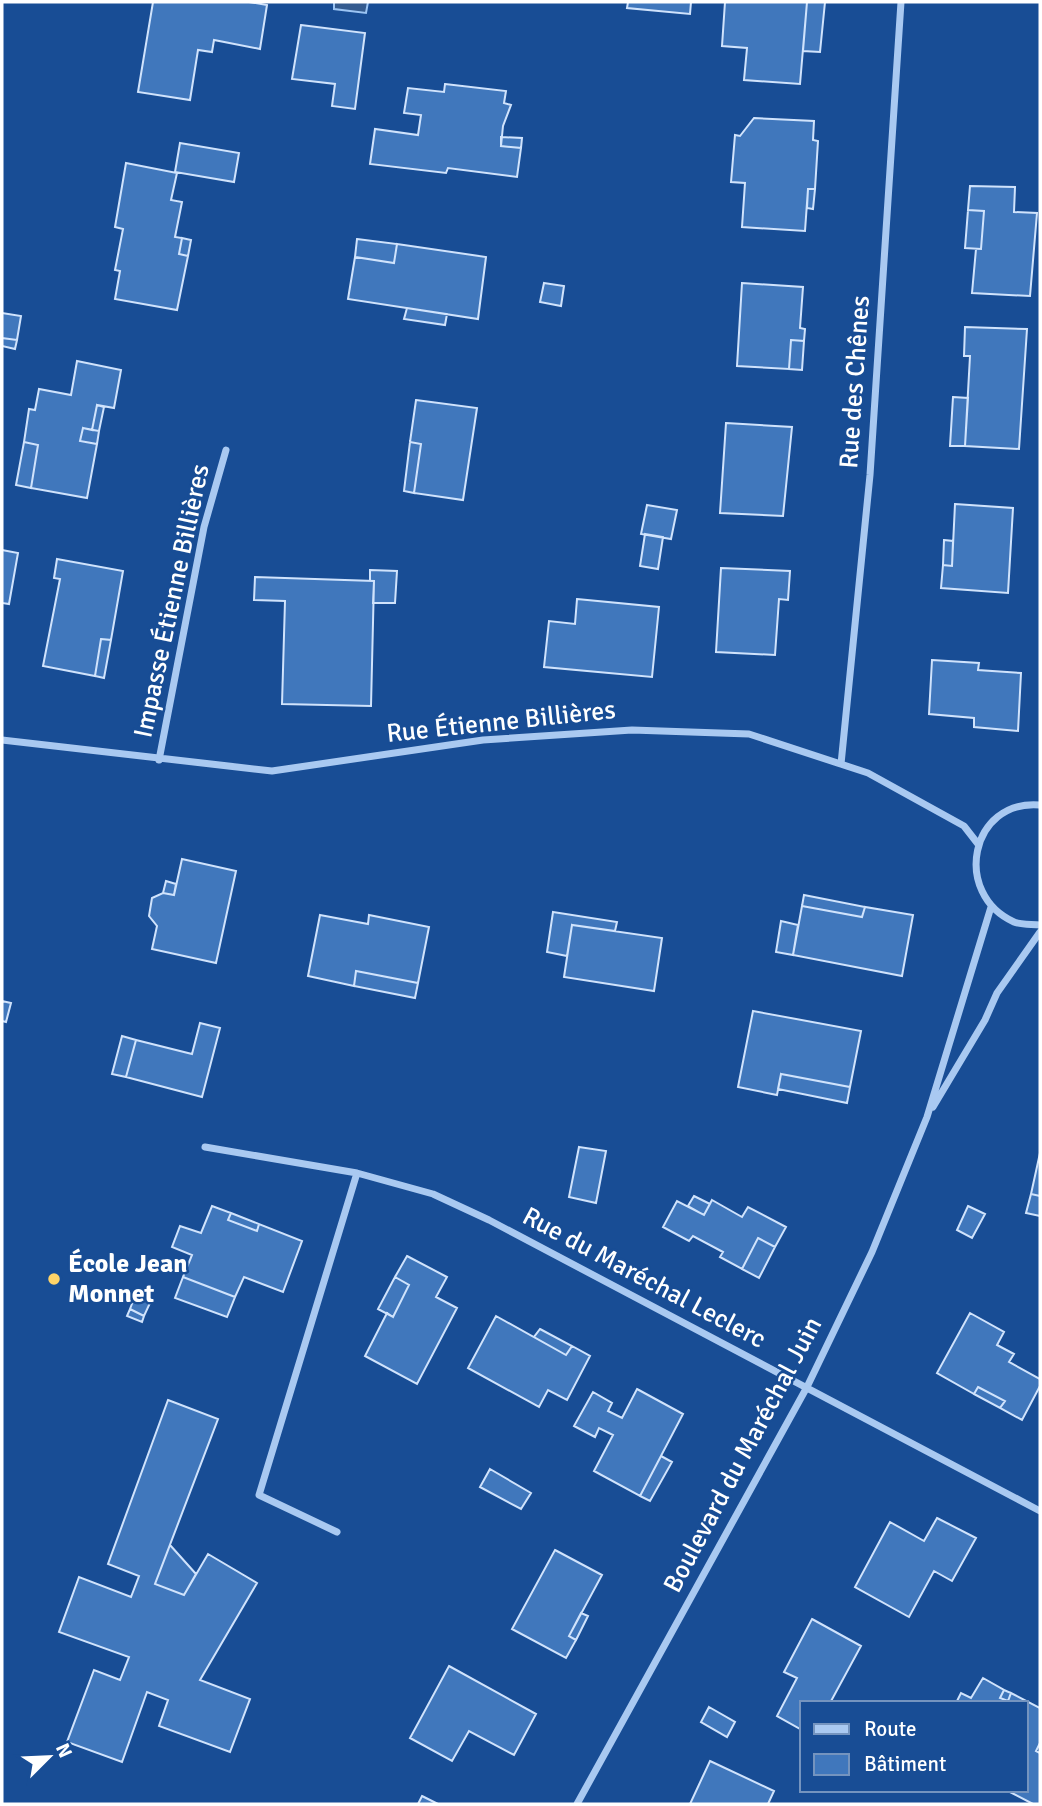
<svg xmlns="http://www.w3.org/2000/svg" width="1042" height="1806" font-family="Signika,sans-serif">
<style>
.water{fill:#345b8f;stroke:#9bc4f3;stroke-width:2}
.building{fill:#4077bc;stroke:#d0e3fc;stroke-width:2}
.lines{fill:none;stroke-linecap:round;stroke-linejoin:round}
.street{stroke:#a9c9f1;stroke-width:7}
.poi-dot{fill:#ffd468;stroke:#184d95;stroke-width:2.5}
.labels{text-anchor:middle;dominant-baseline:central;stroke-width:5;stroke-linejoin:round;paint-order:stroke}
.street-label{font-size:26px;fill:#fff;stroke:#184d95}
.poi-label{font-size:26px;font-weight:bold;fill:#fff;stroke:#184d95;text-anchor:start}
</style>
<rect width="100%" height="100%" fill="#184d95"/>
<path class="water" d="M334 2H368L366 13 334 9Z"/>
<path class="building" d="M153 2H249L267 5 260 49 214 40 212 52 198 50 190 100 138 92Z
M628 2H691L690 14 627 8Z
M725 2H807L800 84 744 80 747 48 722 46Z
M807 2H825L820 52 803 51Z
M301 25 365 33 355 109 332 106 335 84 292 79Z
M445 84 506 91 504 103 511 105 503 126 501 146 521 148 517 177 448 168 446 173 370 164 375 129 418 135 421 115 404 113 408 88 444 92Z
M754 118 814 121 813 140 818 141 815 189H808L805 231 742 227 745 183 731 182 735 135 740 136Z
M501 137 522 138 521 148 501 146Z
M180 143 239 153 234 182 175 172Z
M126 163 177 173 171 200 182 202 175 237 182 238 179 254 188 256 177 310 115 299 120 271 115 270 123 229 115 227Z
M970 186 1015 187 1014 212 1037 213 1030 296 972 293 976 249H981L984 211 968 210Z
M808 189H815L813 209 807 208Z
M968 210 984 211 981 249 965 248Z
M182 238 191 240 188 256 179 254Z
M357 239 397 244 394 263 355 257Z
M397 244 486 257 478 319 348 299 355 257 394 263Z
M544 283 564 286 561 306 540 302Z
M742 283 803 287 800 328 805 329 804 341 791 340 789 369 737 366Z
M407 308 447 314 445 325 404 319Z
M2 313 21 316 17 340 2 338Z
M965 327 1027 329 1019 449 965 446 970 356H964Z
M2 338 17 340 15 349 2 346Z
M791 340 804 341 802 370 789 369Z
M77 361 121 370 114 408 97 405 92 430 83 428 80 441 97 444 87 498 31 488 38 445 24 442 29 409 35 410 39 389 71 395Z
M953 397 968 398 965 446H950Z
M416 400 477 408 463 500 414 493 421 444 410 442Z
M97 405 104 407 99 431 92 430Z
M726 423 792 427 783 516 720 513Z
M83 428 99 431 97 444 80 441Z
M24 442 38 445 31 488 16 485Z
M410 442 421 444 414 493 404 491Z
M955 504 1013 508 1008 593 941 588 943 565 952 566Z
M647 505 677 510 671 539 641 534Z
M645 534 663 537 658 569 640 566Z
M944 540 953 541 952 566 943 565Z
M2 550 18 553 9 604 2 603Z
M57 559 123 571 111 640 101 639 95 676 43 666 60 579 54 578Z
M721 568 790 571 788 600 779 599 775 655 716 652Z
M370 570 397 571 395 603H373L374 581H370Z
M255 577 374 581 371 706 282 704 285 601 254 600Z
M577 599 659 607 652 677 544 667 549 621 575 624Z
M101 639 111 640 104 678 95 676Z
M932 660 979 663 978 670 1021 673 1018 731 974 727V718L929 714Z
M182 859 236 871 216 963 152 949 157 926 149 916 152 898 163 893 174 895Z
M166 881 176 884 174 895 163 893Z
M804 895 865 907 862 917 802 906Z
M802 906 862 917 865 907 913 915 902 976 793 955Z
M553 912 617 922 615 931 572 925 567 956 547 952Z
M320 915 368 924 369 915 429 927 418 983 356 971 354 986 308 976Z
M781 921 798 925 793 955 776 952Z
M572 925 662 938 654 991 564 977Z
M356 971 418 983 415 998 354 986Z
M2 1001 11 1003 6 1022 2 1021Z
M753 1011 861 1031 850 1087 781 1074 777 1095 738 1087Z
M200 1023 220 1028 202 1097 126 1077 136 1040 192 1054Z
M122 1036 136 1040 126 1077 112 1074Z
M781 1074 850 1087 847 1103 778 1089Z
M579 1147 606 1151 596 1203 569 1197Z
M1040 1153V1196L1031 1194Z
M1031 1194 1040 1196V1216L1026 1213Z
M694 1196 710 1204 704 1215 688 1206Z
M712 1200 742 1217 748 1207 786 1227 775 1247 758 1238 742 1269 720 1257 723 1252 693 1236 689 1241 663 1227 677 1201 704 1215Z
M212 1206 231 1213 228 1220 257 1231 259 1224 302 1241 283 1292 244 1277 235 1297 183 1277 192 1255 172 1247 180 1226 201 1233Z
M968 1206 985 1214 972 1238 957 1230Z
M231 1213 259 1224 257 1231 228 1220Z
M758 1238 775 1247 759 1278 742 1269Z
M407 1256 447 1277 436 1297 457 1308 417 1384 365 1356 387 1313 393 1317 409 1285 395 1277Z
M183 1277 235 1297 227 1317 175 1298Z
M395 1277 409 1285 393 1317 378 1309Z
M135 1296 150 1303 144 1316 130 1309Z
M130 1309 144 1316 142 1322 127 1316Z
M970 1313 1004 1332 997 1345 1014 1354 1009 1362 1040 1379V1386L1022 1420 1000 1408 1005 1401 978 1387 974 1394 937 1373Z
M496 1316 566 1355 572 1346 590 1356 567 1400 548 1390 539 1407 468 1368Z
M540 1329 572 1346 566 1355 534 1337Z
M978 1387 1005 1401 1000 1408 974 1394Z
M637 1389 683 1414 640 1496 594 1471 613 1435 599 1428 595 1437 574 1426 593 1392 612 1403 608 1411 622 1418Z
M168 1400 218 1419 155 1584 184 1595 208 1554 257 1583 200 1680 250 1699 230 1752 159 1726 168 1700 147 1692 122 1762 67 1742 94 1670 120 1680 129 1657 59 1632 79 1577 131 1597 139 1576 108 1564Z
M661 1456 672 1462 650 1501 640 1496Z
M490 1469 531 1493 521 1509 480 1487Z
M937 1518 976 1538 952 1581 934 1571 909 1617 855 1587 890 1522 924 1541Z
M170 1545 196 1574 184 1595 155 1584Z
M555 1550 602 1575 569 1636 576 1640 566 1658 512 1629Z
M581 1613 588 1616 576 1640 569 1636Z
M812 1619 861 1646 830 1703H802V1730L777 1716 797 1678 784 1672Z
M449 1666 536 1714 514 1755 469 1731 452 1761 410 1738Z
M983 1678 1004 1690 1000 1698 1008 1701 1011 1693 1040 1708V1743L1036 1751 1040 1753V1804H1033L1006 1790H1026V1703H956L961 1693 971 1698Z
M1004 1690 1011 1693 1008 1701 1000 1698Z
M709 1707 735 1722 727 1737 701 1722Z
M710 1761 774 1791 768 1804H690Z
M422 1796 438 1804H418Z"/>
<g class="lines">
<path class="street" d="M2 740 272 771 483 740 632 730 749 734 868 773 964 826 978 844
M159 760 204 527 226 450
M841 764 870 475 901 2
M1040 805C970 799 952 894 1014 922 1021 925 1032 924 1040 925
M933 1107 985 1020 997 993 1040 932
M205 1147 357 1173 433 1194 489 1220 1040 1511
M337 1532 259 1495 357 1173
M577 1804 807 1387 872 1252 927 1117 991 907"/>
</g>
<circle class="poi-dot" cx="54" cy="1279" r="7"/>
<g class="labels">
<g class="street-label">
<text transform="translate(855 382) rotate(-86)">Rue des Chênes</text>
<text transform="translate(172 601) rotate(-78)">Impasse Étienne Billières</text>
<text transform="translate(501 722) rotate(-6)">Rue Étienne Billières</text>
<text transform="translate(644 1278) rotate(28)">Rue du Maréchal Leclerc</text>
<text transform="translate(743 1455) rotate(-62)">Boulevard du Maréchal Juin</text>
</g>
<g class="poi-label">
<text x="68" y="1264">École Jean<tspan x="68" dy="30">Monnet</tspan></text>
</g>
</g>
<rect width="1042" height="1806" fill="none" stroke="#ffffff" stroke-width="7"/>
<rect x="800" y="1701" width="228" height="91" fill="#184d95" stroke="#7494bf" stroke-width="2"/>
<rect x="814" y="1724" width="35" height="10" fill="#a9c9f1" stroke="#7494bf" stroke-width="2"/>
<text x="864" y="1736" font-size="21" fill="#ffffff">Route</text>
<rect x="814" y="1754" width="35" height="21" fill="#4077bc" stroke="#7494bf" stroke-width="2"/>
<text x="864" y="1771" font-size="21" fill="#ffffff">Bâtiment</text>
<g transform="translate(49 1757) rotate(66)" stroke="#184d95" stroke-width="5" paint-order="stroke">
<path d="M0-5L12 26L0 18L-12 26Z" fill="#ffffff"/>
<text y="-10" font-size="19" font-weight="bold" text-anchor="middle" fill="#ffffff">N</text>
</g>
</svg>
